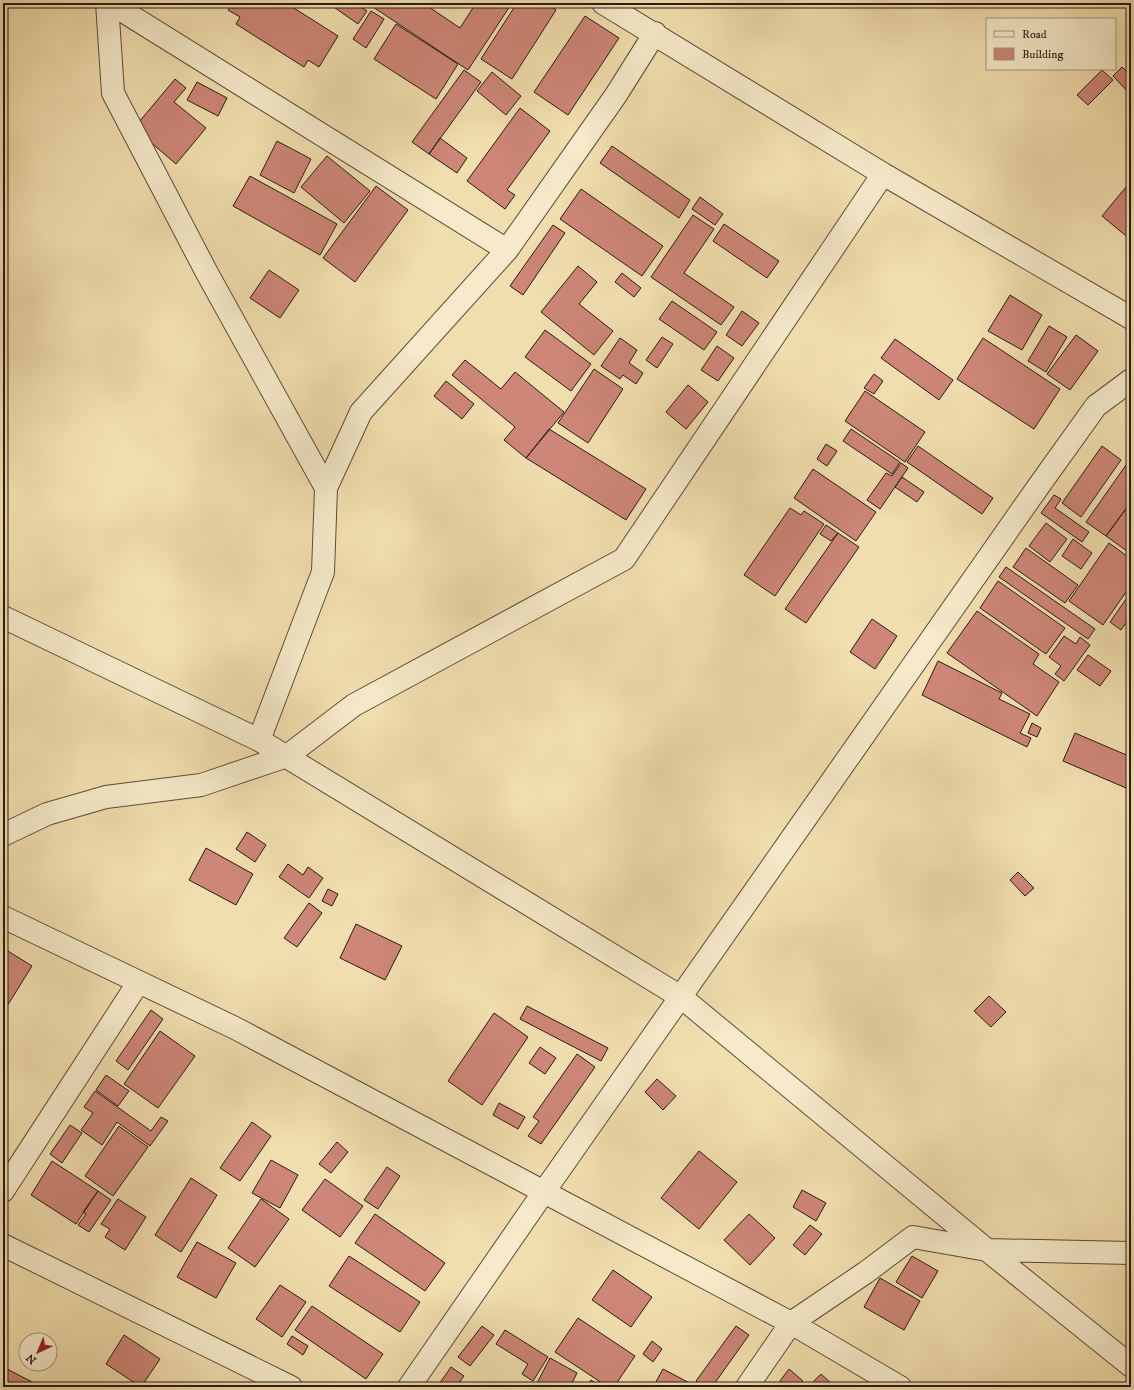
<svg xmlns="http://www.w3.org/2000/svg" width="1134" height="1390" font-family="'IM FELL DW Pica',serif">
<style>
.building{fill:#cd8677;stroke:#2a1a13}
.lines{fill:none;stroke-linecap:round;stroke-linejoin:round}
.minor-casing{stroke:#5c4b3a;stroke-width:24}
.minor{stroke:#f6eaca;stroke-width:22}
</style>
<rect width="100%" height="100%" fill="#f1deae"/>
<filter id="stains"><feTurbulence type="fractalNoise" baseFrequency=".005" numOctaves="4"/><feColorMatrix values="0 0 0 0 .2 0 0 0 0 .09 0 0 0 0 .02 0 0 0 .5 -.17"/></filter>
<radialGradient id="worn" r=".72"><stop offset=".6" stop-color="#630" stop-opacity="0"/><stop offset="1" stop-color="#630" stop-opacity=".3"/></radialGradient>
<path class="building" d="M233 3H286L338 36 319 67 308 60 304 67 236 24 240 17 228 10Z
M328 3H355L367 11 358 24Z
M375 3H423L460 28 476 3H512L468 70 373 7Z
M517 3H546L556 10 512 79 481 59Z
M371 11 384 19 366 48 353 39Z
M585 16 619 38 568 115 534 92Z
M396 24 458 64 436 99 374 59Z
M1122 67 1131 76V95L1113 76Z
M464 70 481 82 429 154 412 142Z
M1102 70 1113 80 1088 105 1077 95Z
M492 72 521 96 506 115 477 91Z
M175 79 186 88 174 102 206 128 176 164 134 128Z
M197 82 227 98 218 116 187 100Z
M520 108 550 131 507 190 515 195 505 209 467 181Z
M440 138 467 158 457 173 429 154Z
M277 141 311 159 294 193 260 175Z
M612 146 690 200 679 218 600 163Z
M327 156 370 191 344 223 301 187Z
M250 176 337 224 320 255 233 206Z
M1131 181V240L1102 216Z
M376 186 408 210 355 282 323 258Z
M581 189 663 246 642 276 560 219Z
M700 197 723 214 715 225 692 209Z
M693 215 714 229 684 273 734 307 721 325 651 277Z
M724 224 779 261 767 278 713 241Z
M553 225 565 233 523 295 510 286Z
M578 266 597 282 579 304 613 331 594 355 541 312Z
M269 270 299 290 280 318 250 298Z
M622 273 641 288 634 297 615 282Z
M1010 295 1042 315 1022 350 988 331Z
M672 301 717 332 704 350 659 319Z
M742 311 759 323 742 346 726 335Z
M1049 326 1067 337 1046 372 1028 361Z
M545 330 591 364 571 391 525 357Z
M1076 335 1098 351 1070 390 1047 374Z
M662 337 673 344 657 368 646 360Z
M620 338 637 350 629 363 643 373 636 384 623 375 620 379 601 366Z
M983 338 1060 389 1034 429 957 379Z
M895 339 953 380 939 400 881 358Z
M717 346 734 358 718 381 701 370Z
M465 360 501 389 515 372 564 412 526 458 504 440 515 427 452 375Z
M594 369 623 389 588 443 558 423Z
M874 374 883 381 874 394 864 388Z
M446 381 474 404 462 419 434 396Z
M688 385 708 402 686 429 666 412Z
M865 391 925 432 905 462 845 421Z
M549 429 646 489 626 520 526 458Z
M851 429 900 462 892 474 843 441Z
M826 444 837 451 827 466 817 459Z
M918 446 993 498 982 514 907 462Z
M1102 446 1121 460 1081 517 1062 503Z
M901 463 908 468 880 509 867 500 886 473 892 476Z
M1126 465 1131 469V502L1106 536 1086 522Z
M813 469 876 512 856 541 794 498Z
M902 477 924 492 917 502 895 487Z
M1054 495 1061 499 1055 508 1089 532 1082 542 1041 513Z
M1131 502V554L1106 536Z
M790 508 801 515 804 511 824 524 775 596 744 575Z
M1046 523 1067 539 1050 562 1029 546Z
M826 525 838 533 831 541 820 534Z
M838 533 859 547 806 623 785 609Z
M1073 539 1092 553 1081 569 1062 556Z
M1109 543 1131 559V585L1103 625 1069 601Z
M1026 548 1078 585 1065 603 1013 567Z
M1006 567 1095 629 1088 639 999 577Z
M998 581 1065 628 1046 654 980 608Z
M1131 592V616L1121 630 1110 622Z
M977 611 1039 654 1033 664 1059 682 1037 716 947 653Z
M872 619 897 636 875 669 850 652Z
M1064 636 1076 644 1080 637 1090 645 1064 681 1055 674 1061 666 1049 657Z
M1088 655 1111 671 1100 686 1077 670Z
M938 661 1002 693 999 699 1030 714 1020 733 1031 738 1027 747 922 695Z
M1032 723 1041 728 1037 737 1028 733Z
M1075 733 1131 757V776L1126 788 1063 761Z
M247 832 266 845 255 862 236 849Z
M206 848 253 874 236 905 189 880Z
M288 864 303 875 308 867 323 878 309 898 279 877Z
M1018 872 1034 888 1025 896 1010 880Z
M328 889 338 894 332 906 322 901Z
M309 903 322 913 297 947 284 938Z
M356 924 402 946 385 980 340 958Z
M3 948 32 966 4 1011H3Z
M989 996 1006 1012 991 1027 974 1011Z
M527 1006 608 1048 601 1061 520 1019Z
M151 1010 163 1019 128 1070 116 1061Z
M494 1013 528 1037 482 1105 448 1081Z
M160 1031 195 1056 158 1108 124 1084Z
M540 1047 556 1058 545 1074 529 1063Z
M577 1054 595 1067 541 1144 528 1136 539 1121 533 1117Z
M106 1075 129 1091 118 1106 96 1090Z
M657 1079 676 1096 663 1110 645 1092Z
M95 1091 151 1131 161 1117 168 1121 150 1146 117 1122 102 1145 81 1130 93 1113 84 1107Z
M499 1103 525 1117 518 1129 493 1115Z
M252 1122 271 1136 240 1181 220 1168Z
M70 1125 82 1133 62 1163 50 1154Z
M119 1126 148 1147 113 1196 85 1176Z
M337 1142 348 1152 331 1173 319 1164Z
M699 1151 737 1182 699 1229 661 1198Z
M271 1160 298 1175 280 1208 252 1193Z
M52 1161 98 1191 76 1224 31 1195Z
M387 1167 400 1176 378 1209 364 1200Z
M191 1178 217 1195 181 1252 155 1235Z
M325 1179 363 1206 340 1237 302 1210Z
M802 1190 826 1203 816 1221 793 1207Z
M98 1191 111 1200 89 1232 78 1225 86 1214 83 1212Z
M118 1199 146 1217 125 1250 105 1237 110 1229 101 1224Z
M261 1199 289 1219 255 1267 228 1248Z
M375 1214 445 1263 425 1291 355 1243Z
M749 1214 775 1238 750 1265 724 1240Z
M810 1225 822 1234 805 1255 793 1245Z
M197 1242 236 1263 216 1298 177 1277Z
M349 1256 420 1302 400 1332 329 1286Z
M912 1256 938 1271 922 1298 896 1282Z
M613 1270 652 1297 631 1327 592 1300Z
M880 1278 920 1301 904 1330 864 1307Z
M280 1285 306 1302 282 1337 256 1319Z
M312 1306 383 1354 366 1379 295 1330Z
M578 1318 635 1356 614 1387H608L555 1352Z
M482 1326 494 1335 470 1366 458 1357Z
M736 1326 749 1335 712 1387H704L696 1381Z
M505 1330 548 1357 533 1381 522 1374 528 1364 496 1344Z
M124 1335 160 1359 141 1387 106 1364Z
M292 1336 308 1346 303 1355 287 1344Z
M652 1341 662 1349 653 1362 643 1354Z
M550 1358 577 1373 570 1387H535Z
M3 1367 42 1387H9L3 1384Z
M451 1367 464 1376 456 1387H437Z
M663 1369 697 1387H653Z
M789 1369 803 1381 797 1387H787L780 1381Z
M821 1374 833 1385 831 1387H808Z
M591 1380 602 1387H586Z"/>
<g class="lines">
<defs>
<path id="minor" d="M107 3 113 93 207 273 326 488
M110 3 507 250
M603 3 883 174 1131 318
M3 617 259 740 681 997 987 1250 1131 1366
M259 740 323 572 326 488 361 412 507 250 616 95 655 33
M3 835 47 814 106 797 201 785 287 756 354 705 624 559 883 174
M3 917 235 1028 791 1323 900 1387
M3 1191 138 983
M3 1245 291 1387
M409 1387 543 1193 1038 487 1096 406 1131 380
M747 1387 791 1323 865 1273 913 1237 987 1250 1131 1253"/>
</defs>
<use href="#minor" class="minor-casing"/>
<use href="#minor" class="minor"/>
</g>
<rect width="1134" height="1390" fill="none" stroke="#f1deae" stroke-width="16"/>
<rect x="4" y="4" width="1126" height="1382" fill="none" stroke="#2a1a13" stroke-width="2"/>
<rect x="8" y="8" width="1118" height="1374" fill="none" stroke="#2a1a13"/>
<rect x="986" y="18" width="130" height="52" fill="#f6eaca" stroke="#a49781"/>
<rect x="994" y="31" width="20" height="6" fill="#f6eaca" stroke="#a49781"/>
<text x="1022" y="38" font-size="12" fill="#2a1a13">Road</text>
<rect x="994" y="48" width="20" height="12" fill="#cd8677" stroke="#a49781"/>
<text x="1022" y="58" font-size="12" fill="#2a1a13">Building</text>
<g transform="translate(38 1352) rotate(224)"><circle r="19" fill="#f6eaca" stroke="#a49781"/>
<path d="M0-3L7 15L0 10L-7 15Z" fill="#8f2418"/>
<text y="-6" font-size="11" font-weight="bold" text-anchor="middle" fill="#2a1a13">N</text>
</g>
<rect width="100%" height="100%" filter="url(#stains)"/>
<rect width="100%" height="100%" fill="url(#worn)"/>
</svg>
